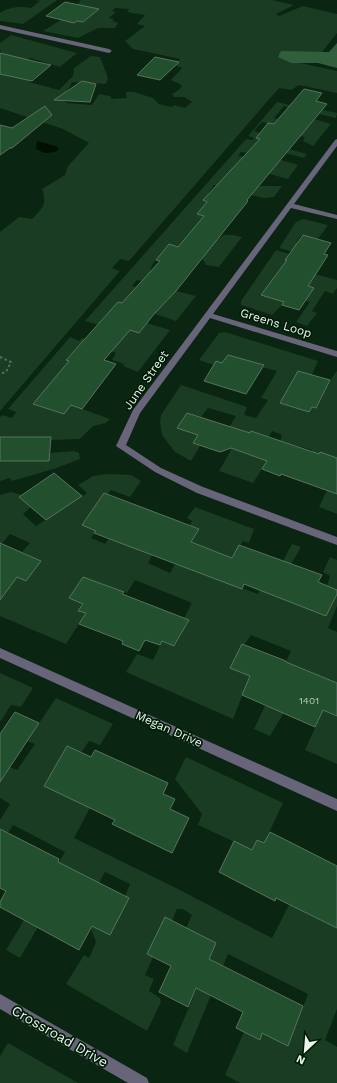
<svg xmlns="http://www.w3.org/2000/svg" width="337" height="1083" font-family="'Work Sans',sans-serif">
<style>
.green{fill:#193c22}
.forest{fill:#315f3c}
.water{fill:#001002}
.building{fill:#22502e;stroke:#57745d}
.lines{fill:none;stroke-linecap:round;stroke-linejoin:round}
.path{stroke:#566e5c;stroke-width:2;stroke-dasharray:2.5 2.5;stroke-linecap:butt}
.street{fill:#68647a;fill-rule:evenodd}
.labels{text-anchor:middle;dominant-baseline:central;stroke-width:3.5;stroke-linejoin:round;paint-order:stroke}
.number-label{font-size:10px;fill:#b6cebb}
.street-label{font-size:12px;fill:#e8f8ea;stroke:#021b08}
.near-street-label{font-size:14px;fill:#e8f8ea;stroke:#021b08}
</style>
<rect width="100%" height="100%" fill="#0a2511"/>
<path class="green" d="M35 0H57L23 24 0 21V13C9 7 21 6 31 8L40 1Z
M81 0H272L294 5 276 14 279 16 303 6 337 14V33L322 52 314 53 291 63H300L337 71V93L299 85 291 90 279 88 129 261 120 259 112 268 120 271 0 411V232L19 217 32 219C43 207 47 205 42 189L65 175 68 166 89 143 63 129 0 108V56L2 54 0 49V43L11 35 77 53 60 67 30 58 27 60 20 78 23 79 25 77 32 79 29 82 59 90 73 76 74 68 91 56 100 57 108 78 106 84 72 82C70 89 63 93 62 100L67 103 92 105 99 94 110 96 112 99 127 98 126 92H134L153 98 159 104 172 107 174 105 185 108 192 102 184 97H174L172 94 180 89 182 85 171 80 182 68 175 65 180 59 133 49 125 41 145 26 137 24 145 15 127 12 129 9 115 8 112 11 116 12 109 18 114 19 112 21 118 23 115 28H98L78 38 43 31 61 20 74 23 77 21 83 22 90 17 77 5Z
M277 102 294 106 296 104 337 113 336 118 284 106 274 118 281 120 314 119 331 124 313 146 303 141 305 137 300 136V131L262 122 254 131 260 133 257 138 276 142 274 145 307 154 304 158 254 145 247 153 241 152 238 156 281 160 298 165 288 179 255 170 252 194 259 186H282L274 197 263 198 214 185 204 200 207 202 197 214 204 216 196 226 211 238 217 240C224 232 233 235 242 237L219 267 206 265 202 258 204 254 169 244 152 265 150 272 142 281 137 280 132 286 136 287 132 293 176 291 196 296 176 321 119 302 139 333 147 323 170 330 138 372 123 366 124 364 112 360 116 353 83 341 66 359 75 363 63 388 50 384 33 404 64 414 71 405 110 419 106 423 93 426 80 439 51 440V437H1L0 441V417L2 415 12 418 16 412 8 409 70 337 79 341 82 338 88 340 99 325 85 321 246 139 253 140 254 138 248 136Z
M303 219 328 225 318 239 301 235 296 243 301 245 298 249 294 248 290 251 279 248 296 222Z
M276 250 289 254 286 260 313 267 311 273 337 280V288L333 294 325 291 312 311 317 313 307 326 296 322 310 302C289 296 286 301 272 315L241 305V301Z
M225 332 318 361 312 375 298 371 280 403 309 412 312 407 316 408 330 380 337 371V458L320 452 310 470 304 467 312 450 280 441 282 435 272 431 269 437 251 431 239 451 267 461 253 483 219 471 231 450 226 432 236 416 208 408 201 417 187 413 177 428 198 435 193 443 200 446 191 461 175 452 162 435 160 422 161 415 181 385 247 407 244 415 256 418 268 400 261 398 277 371 262 367 263 365 228 355 222 363 214 365 199 360 219 333Z
M74 451 79 453 80 459 54 469 12 481 10 478 0 481V461H37L49 457 50 453Z
M107 474 131 475 141 481 130 497 111 490 107 495 104 493 82 525 96 531 91 538 105 544 109 538 152 555 148 563 170 573 175 564 178 565 199 529 190 525 192 521 187 518 195 507 254 529 249 543 243 541 232 558 213 550 200 573 258 594 275 564 281 565 292 544 301 547 290 566 286 565 270 594 326 616 337 594V606L328 628 337 632V683L304 669 283 714 270 736 254 729 291 651 251 635 245 644H242L231 668 250 676 233 719 126 672 137 654 153 660 162 641 175 646 189 621 184 618 192 603 135 580 127 593 83 577 69 598 83 604 79 611 86 613 66 644 0 616V591L10 586 17 577 26 581 41 561 22 552 30 543 10 534 0 546V495L11 492 22 495 19 497 31 507 23 514 36 526 87 493 78 485 93 476Z
M327 490 337 494V514L319 507Z
M330 557 337 560V590L327 586 330 576 323 572Z
M0 673 33 688 21 707 11 705 0 722Z
M56 698 113 724 100 745 89 741 81 753 67 746 44 785 90 808 74 838 176 888 272 938 289 905 337 928V1009L325 1040 337 1047V1083H240L225 1075 244 1032 259 1040 262 1033 288 1046 308 994 228 954 187 1053 173 1045 216 943 186 928 192 915 183 909H177L172 921 165 918 147 954 153 957 145 975 154 979 149 991 160 998 161 1002 147 1031 66 984 84 955 89 958 96 942 91 929 92 926 125 896 130 884 105 872 99 883 79 873 38 927 20 958 6 950 65 852 13 825 8 833 0 829V820L10 804 0 798V777L10 767 17 770 35 744 27 741Z
M323 710 337 716V764L305 750Z
M186 757 283 803 264 843 257 840 252 850 198 825 202 814 175 779Z
M8 1043 78 1083H0V1056Z"/>
<path class="forest" d="M337 43V68L318 63H291L278 57 281 51 329 52Z"/>
<path class="water" d="M37 141 55 146 59 148 56 152 45 153 36 149Z"/>
<path class="building" d="M65 2 99 9 83 22 77 21 74 23 46 16Z
M0 53 37 62 51 65 32 81 0 74Z
M155 57 179 62 160 80 137 75Z
M82 81 96 84 90 102 54 100Z
M304 89 322 93 316 101 327 104 247 200 248 201 176 291 154 314 139 333 130 330 104 360 116 364 82 409 71 405 64 414 33 404 69 361 66 360 118 302 122 303 160 261 156 260 169 244 178 247 204 216 197 214 207 202 203 200 260 139 256 138 268 123 274 124Z
M45 106 52 115 12 148H10L0 155V125L12 128Z
M303 235 331 243 324 254 328 255 308 286 314 288 299 310 282 305 284 302 261 295 287 260H285Z
M228 355 264 365 246 394 204 381 216 361 222 363Z
M298 371 330 380 316 408 312 407 309 412 280 403Z
M187 413 250 433 251 431 319 454 320 452 337 458V494L281 474 280 476 262 469 267 461 231 448 220 452 193 443 198 435 177 428Z
M0 437H51L49 461H0Z
M54 473 82 496 46 520 19 497Z
M104 493 199 529 191 542 232 558 239 545 322 575 318 582 337 590V594L326 616 244 584 242 589 94 533 96 531 82 525Z
M0 543 41 561 26 581 17 577 0 600Z
M83 577 124 592 122 594 189 620 174 646 162 641 160 645 145 640 139 651 122 644 123 641 79 624 86 613 78 611 83 604 69 598Z
M242 644 286 661V662L337 683V716L323 710 315 727 242 695 250 676 230 668Z
M15 712 39 723 0 782V734Z
M67 746 91 757 95 750 168 783 163 794 175 799 170 809 189 818 172 853 112 824 115 820 44 786Z
M0 829 59 859 58 862 129 898 110 935 92 926 79 950 0 907V902L6 891 0 888Z
M270 832 337 866V928L276 898 275 901 219 872 234 841 252 850 257 840 264 843Z
M165 917 216 943 209 959 303 1006 288 1046 262 1033 260 1040 236 1028 243 1012 196 988 188 1007 159 992 171 966 147 954Z"/>
<g class="lines">
<path class="path" d="M0 357 11 362 6 372 0 374"/>
<path class="street" d="M0 25 109 49 112 51 109 53 0 29Z
M337 139V146L294 204 337 215V219L291 208 213 314 337 351V357L210 318 140 413 126 445 161 468 203 487 337 537V545L197 493 155 472 116 446 133 410 335 140Z
M0 648 337 799V811L0 658Z
M0 994 147 1078 149 1083H128L0 1009Z"/>
</g>
<g class="labels">
<g class="number-label">
<text x="309" y="700">1401</text>
</g>
<g class="street-label">
<text transform="translate(276 323) rotate(17)">Greens Loop</text>
<text transform="translate(146 380) rotate(-55)">June Street</text>
<text transform="translate(169 729) rotate(24)">Megan Drive</text>
</g>
<g class="near-street-label">
<text transform="translate(60 1036) rotate(30)">Crossroad Drive</text>
</g>
</g>
<g transform="translate(305 1051) rotate(206)" stroke="#021b08" stroke-width="3" paint-order="stroke">
<path d="M0-3L7 15L0 10L-7 15Z" fill="#e8f8ea"/>
<text y="-6" font-size="11" font-weight="bold" text-anchor="middle" fill="#e8f8ea">N</text>
</g>
</svg>
